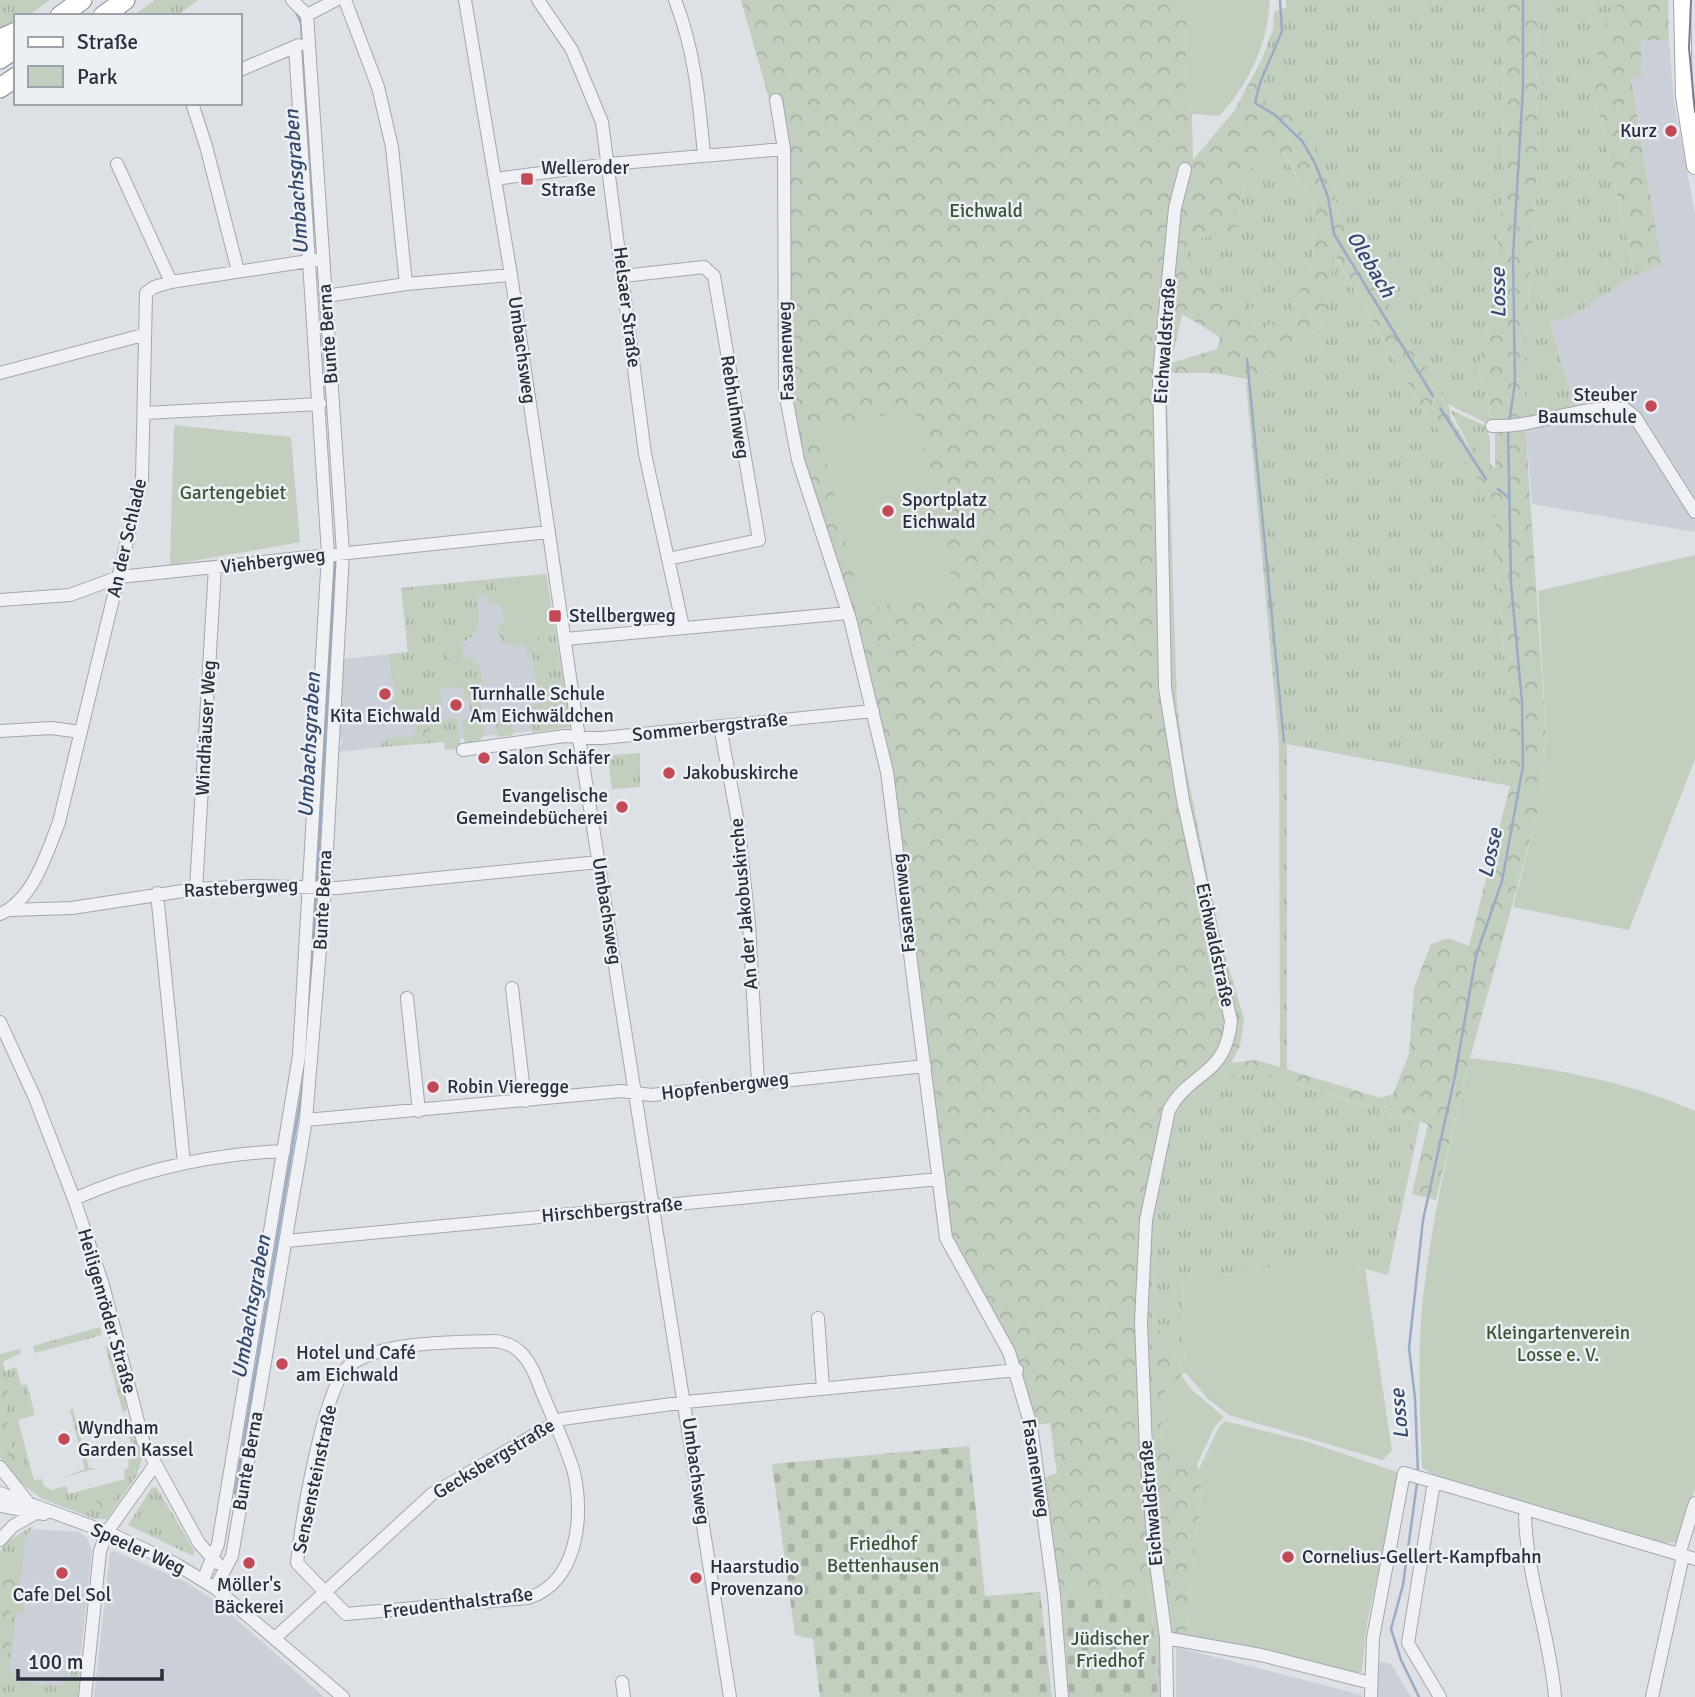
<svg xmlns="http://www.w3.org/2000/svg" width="1695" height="1697" font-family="Signika,sans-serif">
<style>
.built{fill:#cbcfd7}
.grass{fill:url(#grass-tufts)}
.forest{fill:url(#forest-crowns);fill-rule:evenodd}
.cemetery{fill:url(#cemetery-stones)}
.green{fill:#c2cfbf}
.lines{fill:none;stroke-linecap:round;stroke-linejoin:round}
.stream{stroke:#9aacc3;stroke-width:2.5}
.minor-casing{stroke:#a3a7af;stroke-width:14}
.major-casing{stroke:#9da4b0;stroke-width:18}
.highway-casing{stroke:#868d9b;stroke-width:21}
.minor{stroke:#eff1f4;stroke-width:12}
.major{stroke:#fff;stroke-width:16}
.highway{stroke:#fff;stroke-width:19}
.tram{stroke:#787f8e;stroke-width:2}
.poi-dot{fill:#c24a56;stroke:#eceff3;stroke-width:2.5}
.labels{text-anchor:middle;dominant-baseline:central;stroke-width:5;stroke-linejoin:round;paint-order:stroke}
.poi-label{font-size:19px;fill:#282e3b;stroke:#eceff3;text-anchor:start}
.park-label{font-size:19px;fill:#3a5536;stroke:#eceff3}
.street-label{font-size:19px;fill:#282e3b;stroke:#eceff3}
.water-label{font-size:21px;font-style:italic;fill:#354a6b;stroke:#eceff3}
</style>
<defs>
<pattern id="grass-tufts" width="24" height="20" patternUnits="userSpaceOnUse" patternTransform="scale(1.75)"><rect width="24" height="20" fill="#c2cfbf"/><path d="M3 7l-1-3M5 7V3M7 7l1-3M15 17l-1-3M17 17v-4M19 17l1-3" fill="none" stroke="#a7b2a5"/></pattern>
<pattern id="forest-crowns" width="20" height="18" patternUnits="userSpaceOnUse" patternTransform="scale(1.75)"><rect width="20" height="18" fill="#c2cfbf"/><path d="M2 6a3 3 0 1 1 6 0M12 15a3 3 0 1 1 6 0" fill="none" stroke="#a7b2a5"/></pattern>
<pattern id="cemetery-stones" width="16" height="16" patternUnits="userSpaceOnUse" patternTransform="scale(1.75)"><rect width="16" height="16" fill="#c2cfbf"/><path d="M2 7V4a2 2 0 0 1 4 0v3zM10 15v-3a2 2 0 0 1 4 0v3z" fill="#a7b2a5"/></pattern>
</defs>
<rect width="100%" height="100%" fill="#dde0e5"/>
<path class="built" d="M1641 40H1669L1674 103 1695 214V532L1532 504 1525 421 1576 408 1550 322 1571 317 1635 275 1662 265 1631 77 1641 76Z
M494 579 556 635 571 727 337 752 342 744 338 727 343 659 408 652 401 588Z
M33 1529 79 1532 87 1538 92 1551 76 1697H1L23 1538Z
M114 1551 184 1581 217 1602 324 1697H94L110 1554Z
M1176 1647 1362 1695V1697H1176Z
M1378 1661 1391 1664 1411 1697H1378Z"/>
<path class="grass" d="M0 0H50L28 16H16V22L0 29Z
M155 0H198L176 16H133Z
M1286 0H1503L1504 181 1492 305 1478 369 1489 399 1490 425 1446 403 1339 220 1333 183 1259 98 1266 73 1262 59 1273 29 1274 12 1286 8Z
M1538 0H1620L1595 98 1635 275 1571 317 1550 322 1576 409 1525 421V360L1537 171Z
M1283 153 1316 210 1313 260 1293 307 1258 333 1251 315 1204 299 1186 270 1188 242 1236 229 1246 170Z
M1334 254 1424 411 1495 502 1500 622 1510 696V786L1287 744V1070L1280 1067 1279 743 1246 382 1259 378 1321 326Z
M1450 410 1486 426 1490 439V467L1474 446H1469Z
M339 558 321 879 314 878 331 560Z
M546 574 565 695 539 698 531 654 527 655 525 644 511 646 500 604 489 605 488 594 477 595 479 621 475 634 463 643 446 645 448 659 472 657 481 671 483 685 479 687 482 714 471 717 469 700H464L463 687 440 689 441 719 457 718 461 749 445 750 444 742 382 747V741L418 738 417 722H406L394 712 393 699 396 697 388 654 408 652 401 588Z
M566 699 571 727 533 733 528 705Z
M510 715 513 735 498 737 495 717Z
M482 716 485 734 478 742 465 749 462 720Z
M640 753V787L612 789 608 760 613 759V755Z
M1221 1073 1230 1077 1258 1073 1420 1122 1388 1275 1326 1259 1182 1281 1185 1372 1152 1319 1158 1178 1176 1114 1191 1096Z
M100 1327 102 1335 35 1353 33 1346Z
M105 1346 114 1349 127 1409 123 1413Z
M20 1349 21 1353 3 1362 5 1371 16 1367 21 1385 27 1384 35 1415 18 1420 34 1480 42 1479 44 1486 52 1490 66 1486 69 1494 125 1479 124 1471 129 1466 128 1460 135 1458 126 1424 131 1426 142 1458 137 1475 107 1519H95L42 1499 12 1476 0 1457V1354Z
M73 1409 89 1468H97L61 1478 85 1469 70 1410Z
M152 1487 157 1488 195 1552 193 1556 128 1525Z
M34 1525 25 1538 19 1592 25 1613H16L10 1673 16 1674V1681L63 1686 64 1679H70L73 1659 67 1657 81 1658 78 1697H0V1553L6 1537 10 1540Z
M1151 1596H1157L1162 1697H1158Z"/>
<path class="forest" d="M741 0H1187L1186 98 1192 114 1193 160 1234 111 1262 59 1266 73 1260 98 1288 113 1317 150 1333 183 1339 220 1449 406 1451 418 1468 446H1474L1495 469V432L1490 425 1489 399 1478 369 1492 305 1504 181 1503 0H1538L1537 171 1525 360V421L1546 736 1540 804 1470 1058 1436 1200 1412 1194 1428 1124 1258 1073 1230 1077 1221 1073 1191 1096 1176 1114 1158 1178 1152 1319 1185 1372 1165 1392 1160 1449 1197 1464 1202 1490 1185 1637 1170 1635 1165 1596 1061 1595 1043 1478 1057 1473 1050 1423 1036 1425 1009 1362 943 1240 892 827 873 720 782 392V145ZM1284 153 1316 210 1313 260 1293 307 1258 333 1251 315 1253 308 1234 301 1225 306 1204 299 1209 279 1198 271 1186 270 1188 242 1236 230 1246 170ZM1335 255 1424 411 1495 502 1500 622 1510 696V786L1469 946 1448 938 1431 944 1414 988 1409 1054 1393 1094 1381 1098 1256 1060 1231 1063 1240 1046 1244 1019 1221 941 1184 758 1177 705 1167 398 1170 373H1215L1252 380 1259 378 1321 326ZM1182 314 1220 337 1217 349 1171 363Z
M1620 0H1668L1669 40H1641V77L1631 78 1662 265 1635 275 1595 98 1599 34Z
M510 620 544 634 537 643H502L497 627Z
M417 713 424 715 431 724 429 739 388 745 386 738 412 737 415 734 416 728 402 722 403 718Z
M0 1381 9 1387 5 1401 7 1421 14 1436 11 1448 20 1454 15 1461 3 1451 0 1439Z
M114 1488 119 1491 106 1511H99L96 1499Z
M9 1556 16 1558V1565L10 1570 20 1607 10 1612 11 1650 0 1664V1569L1 1561Z"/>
<path class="cemetery" d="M969 1446 985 1596 1040 1592 1052 1697H820L813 1639 795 1635 772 1464Z
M1061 1595 1151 1596 1158 1697H1069Z"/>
<path class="green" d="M1187 0H1270C1268 43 1249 85 1219 116L1192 114 1186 98Z
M914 407 954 590 862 611 820 432Z
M174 425 291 437 300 542 170 565Z
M1695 555V759L1629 930 1513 907 1540 804 1546 736 1538 591Z
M546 574 556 635 510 643 494 579Z
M446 651a9 9 0 1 1 18 0a9 9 0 1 1-18 0Z
M1470 1058C1546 1067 1625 1080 1695 1111V1489L1677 1542 1659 1543 1438 1477 1422 1468C1420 1412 1417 1354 1423 1298 1432 1216 1451 1138 1470 1058Z
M1326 1259 1365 1269 1392 1451 1382 1460 1229 1415 1208 1399 1185 1372 1182 1281Z
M1181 1375 1192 1390 1224 1417 1215 1426 1197 1464 1160 1449 1165 1392Z
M1225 1421 1308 1442 1400 1473 1367 1623 1362 1671 1355 1675 1263 1649 1185 1637 1202 1490 1198 1471 1219 1427Z"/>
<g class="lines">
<path class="stream" d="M1280 0 1282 31 1260 83 1255 103 1275 115 1302 141 1315 163 1328 197 1334 234 1433 396
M296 12 301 23 315 228
M1247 359 1284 742
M1440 408 1486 479
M1509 423 1515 383 1513 256 1523 89V0
M1498 489 1509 498
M317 882 335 560
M311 986 316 892
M1418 1473 1415 1398 1409 1348 1423 1220 1455 1076 1476 956 1502 881 1523 766 1522 702 1511 583 1508 429
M1417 1483 1403 1585 1391 1629 1401 1660 1419 1697
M235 1493 303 1084"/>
<defs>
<path id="minor" d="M292 0 307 15
M345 0 378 87 392 147 406 284
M465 0 511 275 579 738 730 1697
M538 0 572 50 602 122 645 454 683 627
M675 0C695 51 699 101 704 155
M307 15 336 0
M240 70 299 45
M776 100 784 149 785 392 798 460 850 619 887 772 946 1238 1009 1352 1031 1426 1054 1595 1062 1697
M192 103 206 146 238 271
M117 164 171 282
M495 179 609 164 784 149
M623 276 704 267 714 276 759 540 668 559
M326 296 406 284 511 275
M0 373 143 335
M145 413 320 404
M1492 426C1537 428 1579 404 1625 409L1635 417 1695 512
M0 600 70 595 119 577 549 532
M565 639 848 613
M720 727 738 822 749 924 758 1082
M0 731 51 728 81 732
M463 750 565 736 602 738 873 711
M196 889 215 567
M157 893 184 1163
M9 910 72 908 196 889 252 886 337 888 599 862
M0 914C33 900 47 853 59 822L142 479 146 293 154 287 171 282 315 260
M512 988 525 1101
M407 998 419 1111
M0 1022 35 1098 74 1199 103 1285 143 1441 199 1543 217 1563
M306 1120 621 1091 651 1095 925 1066
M74 1199C140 1170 212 1154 284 1151
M286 1241 939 1179
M818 1318 823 1389
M496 1341C506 1343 513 1345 520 1352 534 1365 539 1387 547 1404 556 1425 566 1447 573 1469 585 1514 578 1583 528 1598L346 1614 297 1563C301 1526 323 1385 350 1365 381 1341 458 1342 496 1341Z
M0 1467 27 1501
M1434 1482 1408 1643 1440 1697
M0 1493 107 1532 176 1564 215 1588 343 1697
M0 1506 44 1514
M1525 1510C1525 1573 1550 1634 1555 1697
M0 1540 13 1526 36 1513
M1679 1555 1695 1503
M203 1580 218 1544 299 1056 328 554 295 47
M215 1588 232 1556 306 1120 325 887 343 553 307 15
M275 1638 432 1494 562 1419 686 1402 1017 1370
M1166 1638 1261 1655 1371 1683
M622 1682 624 1697
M85 1697 100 1551 107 1532 154 1466
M1167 1697 1166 1638 1154 1549 1146 1450 1141 1322 1146 1220 1169 1110C1191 1070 1226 1077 1231 1021L1183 800 1165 688 1159 375 1175 208 1185 169
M1371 1697 1373 1638 1404 1473 1695 1559
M1652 1697 1683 1556"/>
<path id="major" d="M1682 0 1684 96 1695 166"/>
<path id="highway" d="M60 16 82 0
M103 16 125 0
M0 39 16 32
M0 59 16 48
M0 88 16 77"/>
</defs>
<use href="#minor" class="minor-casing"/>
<use href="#major" class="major-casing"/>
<use href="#highway" class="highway-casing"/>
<use href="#minor" class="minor"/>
<use href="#major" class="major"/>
<use href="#highway" class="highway"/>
<path class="tram" d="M1691 0 1689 48 1695 112"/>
</g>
<g class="poi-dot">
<circle cx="1671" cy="131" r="7"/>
<rect x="520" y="172" width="14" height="14" rx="3.5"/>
<circle cx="1651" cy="406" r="7"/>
<circle cx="888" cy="511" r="7"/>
<rect x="548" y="609" width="14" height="14" rx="3.5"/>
<circle cx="385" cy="694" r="7"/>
<circle cx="456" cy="705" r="7"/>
<circle cx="484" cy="758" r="7"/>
<circle cx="669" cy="773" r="7"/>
<circle cx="622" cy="807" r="7"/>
<circle cx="433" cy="1087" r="7"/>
<circle cx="282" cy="1364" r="7"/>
<circle cx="64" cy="1439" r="7"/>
<circle cx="1288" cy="1557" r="7"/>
<circle cx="249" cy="1563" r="7"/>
<circle cx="62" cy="1573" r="7"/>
<circle cx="696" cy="1578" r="7"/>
</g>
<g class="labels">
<g class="poi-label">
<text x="1657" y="131" text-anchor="end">Kurz</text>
<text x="541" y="168">Welleroder<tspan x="541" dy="22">Straße</tspan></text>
<text x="1637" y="395" text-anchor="end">Steuber<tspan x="1637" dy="22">Baumschule</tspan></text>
<text x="902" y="500">Sportplatz<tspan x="902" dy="22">Eichwald</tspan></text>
<text x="569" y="616">Stellbergweg</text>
<text x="470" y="694">Turnhalle Schule<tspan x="470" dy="22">Am Eichwäldchen</tspan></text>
<text x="385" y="716" text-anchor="middle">Kita Eichwald</text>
<text x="498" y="758">Salon Schäfer</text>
<text x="683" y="773">Jakobuskirche</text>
<text x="608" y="796" text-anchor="end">Evangelische<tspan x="608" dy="22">Gemeindebücherei</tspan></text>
<text x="447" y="1087">Robin Vieregge</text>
<text x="296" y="1353">Hotel und Café<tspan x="296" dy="22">am Eichwald</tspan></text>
<text x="78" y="1428">Wyndham<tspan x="78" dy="22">Garden Kassel</tspan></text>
<text x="1302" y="1557">Cornelius-Gellert-Kampfbahn</text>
<text x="710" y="1567">Haarstudio<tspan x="710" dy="22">Provenzano</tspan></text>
<text x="249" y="1585" text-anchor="middle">Möller's<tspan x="249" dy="22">Bäckerei</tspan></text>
<text x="62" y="1595" text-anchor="middle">Cafe Del Sol</text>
</g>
<g class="park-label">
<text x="986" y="211">Eichwald</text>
<text x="233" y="493">Gartengebiet</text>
<text x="1558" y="1333">Kleingartenverein<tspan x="1558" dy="22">Losse e. V.</tspan></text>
<text x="883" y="1544">Friedhof<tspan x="883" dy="22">Bettenhausen</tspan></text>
<text x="1110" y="1639">Jüdischer<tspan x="1110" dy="22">Friedhof</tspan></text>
</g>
<g class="street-label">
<text transform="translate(627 307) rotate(83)">Helsaer Straße</text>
<text transform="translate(328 334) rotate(-94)">Bunte Berna</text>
<text transform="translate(1165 341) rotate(-86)">Eichwaldstraße</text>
<text transform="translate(522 350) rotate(82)">Umbachsweg</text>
<text transform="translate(786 351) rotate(-92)">Fasanenweg</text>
<text transform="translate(735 407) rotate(81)">Rebhuhnweg</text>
<text transform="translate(127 538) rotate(-77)">An der Schlade</text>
<text transform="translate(273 561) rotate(-7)">Viehbergweg</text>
<text transform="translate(710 727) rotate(-6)">Sommerbergstraße</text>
<text transform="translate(206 728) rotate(-87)">Windhäuser Weg</text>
<text transform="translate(241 888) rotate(-3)">Rastebergweg</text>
<text transform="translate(323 900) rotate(-87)">Bunte Berna</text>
<text transform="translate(904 903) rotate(-96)">Fasanenweg</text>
<text transform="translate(744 904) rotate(-95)">An der Jakobuskirche</text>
<text transform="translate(607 911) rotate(81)">Umbachsweg</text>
<text transform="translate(1215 945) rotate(78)">Eichwaldstraße</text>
<text transform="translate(725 1086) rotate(-7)">Hopfenbergweg</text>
<text transform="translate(612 1210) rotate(-5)">Hirschbergstraße</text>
<text transform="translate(107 1311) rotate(74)">Heiligenröder Straße</text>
<text transform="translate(494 1459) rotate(-31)">Gecksbergstraße</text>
<text transform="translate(248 1461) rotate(-80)">Bunte Berna</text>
<text transform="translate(1036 1468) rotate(81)">Fasanenweg</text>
<text transform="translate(696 1471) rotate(82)">Umbachsweg</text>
<text transform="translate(315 1479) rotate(-78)">Sensensteinstraße</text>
<text transform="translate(1151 1503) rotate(-95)">Eichwaldstraße</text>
<text transform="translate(138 1549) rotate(24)">Speeler Weg</text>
<text transform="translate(458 1603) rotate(-7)">Freudenthalstraße</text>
</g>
<g class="water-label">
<text transform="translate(296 182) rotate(-94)">Umbachsgraben</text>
<text transform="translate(1371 264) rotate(59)">Olebach</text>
<text transform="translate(1498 293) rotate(-91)">Losse</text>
<text transform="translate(309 745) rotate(-87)">Umbachsgraben</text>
<text transform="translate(1490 853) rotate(-78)">Losse</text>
<text transform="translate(251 1307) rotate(-80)">Umbachsgraben</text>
<text transform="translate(1399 1414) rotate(-95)">Losse</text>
</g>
</g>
<rect x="14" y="14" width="228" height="91" fill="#eceff3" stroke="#9ea2a9" stroke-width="2"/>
<rect x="28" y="37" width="35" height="10" fill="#ffffff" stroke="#9ea2a9" stroke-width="2"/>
<text x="77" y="49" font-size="21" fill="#282e3b">Straße</text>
<rect x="28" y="66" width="35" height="21" fill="#c2cfbf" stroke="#9ea2a9" stroke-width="2"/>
<text x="77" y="84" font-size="21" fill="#282e3b">Park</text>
<path d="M18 1669v10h144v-10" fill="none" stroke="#282e3b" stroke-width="3.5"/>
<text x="28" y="1669" font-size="21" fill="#282e3b" stroke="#eceff3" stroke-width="5" paint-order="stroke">100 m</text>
</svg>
